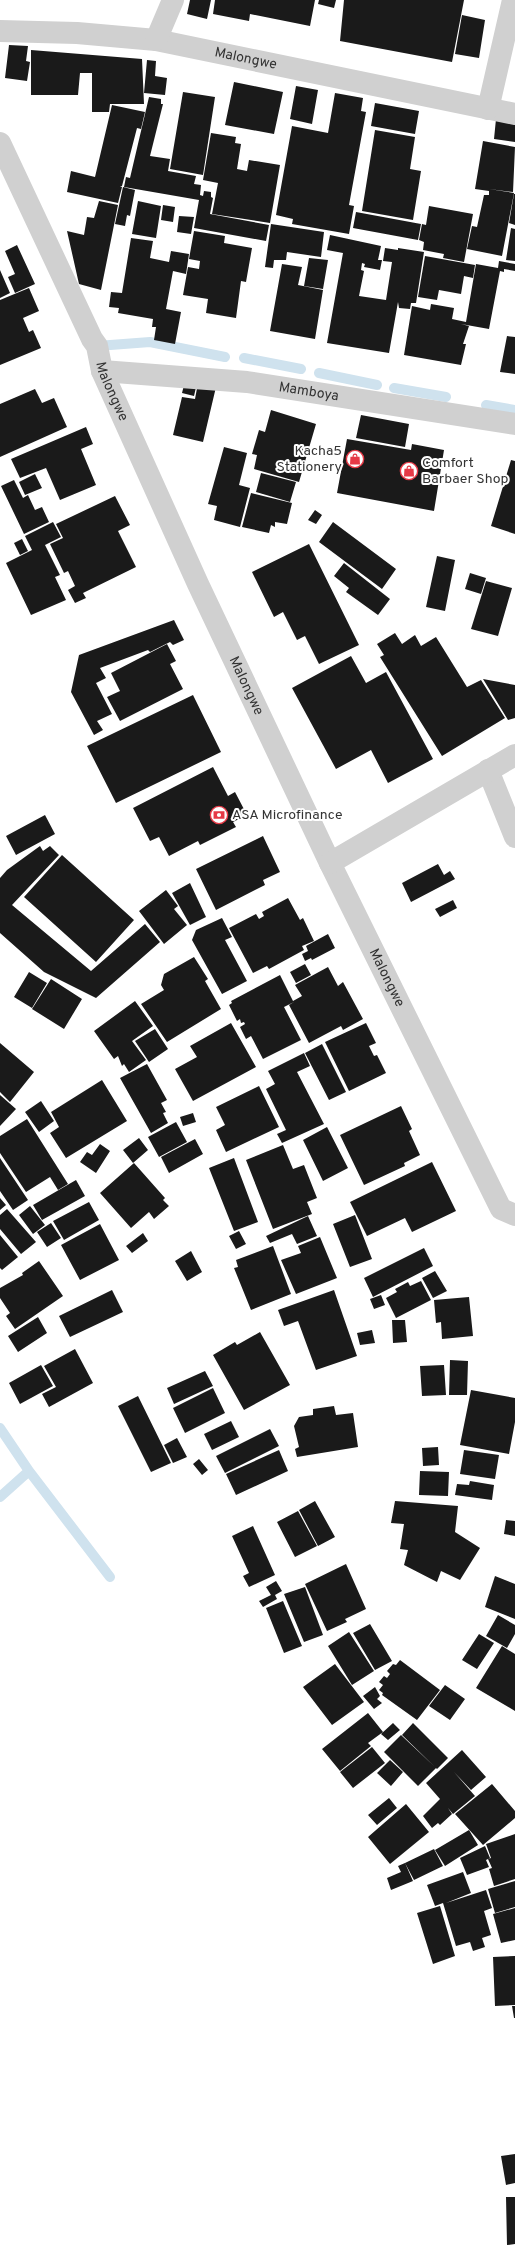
<svg xmlns="http://www.w3.org/2000/svg" width="515" height="2261" font-family="Overpass,sans-serif">
<style>
.lines{fill:none;stroke-linecap:round;stroke-linejoin:round}
.stream{stroke:#cfe2ee;stroke-width:10}
.building{fill:#1a1a1a}
.street{stroke:#d0d0d0;stroke-width:22}
.labels{text-anchor:middle;dominant-baseline:central;stroke-width:4;stroke-linejoin:round;paint-order:stroke}
.street-label{font-size:14px;fill:#333;stroke:#fff}
.poi-label{font-size:14px;fill:#333;stroke:#fff;text-anchor:start}
</style>
<rect width="100%" height="100%" fill="#fff"/>
<g class="lines">
<path class="stream" d="M97 346 150 342 225 357
M244 358 301 369
M319 373 377 385
M394 388 446 397
M486 405 515 410
M0 1428 29 1471 110 1577
M0 1497 29 1471"/>
</g>
<path class="building" d="M190 0H211L207 19 187 14Z
M215 0H315L310 26 250 14 249 21 213 14Z
M319 0H336L334 8 318 4Z
M344 0H464L452 62 340 41Z
M462 15 485 20 479 58 455 54Z
M9 45 28 46 26 61 30 62 27 81 5 78Z
M31 50 142 59 144 104H110L109 112H92V73H80L78 95H31Z
M147 60 156 61 155 76 167 78 165 95 144 93Z
M234 82 283 92 274 134 225 125Z
M296 86 318 90 312 124 290 119Z
M183 92 215 97 203 175 170 169Z
M335 93 363 98 361 111 366 112 349 205 354 206 349 234 292 224 293 219 276 215 292 126 328 133Z
M149 97 161 99V104H163L150 156 170 159 168 171 196 176 194 184 201 185 200 195 203 196 204 191 211 192V197L213 198 210 214 269 225 266 241 194 228 199 200 124 187 126 177 130 178Z
M375 103 419 111 415 134 371 126Z
M112 105 145 112 141 129 137 128 122 186H120L122 187 118 203 67 192 71 171 95 177Z
M496 119 515 122V142L494 139Z
M375 130 415 137 410 169 421 171 413 220 362 211Z
M211 133 236 137 235 143 241 144 237 169 247 171 249 160 280 165 270 223 212 214 218 183 203 180Z
M483 141 515 147 513 192 489 189 514 193 502 256 467 249 472 226 477 227 484 195H489V191L475 189Z
M123 187 135 190 130 216 127 215 125 226 115 224Z
M514 194H515V225L509 223Z
M99 201 118 205 101 290 79 284 67 231 84 235 87 217 94 218Z
M138 201 161 206 156 238 132 234Z
M163 205 175 207 173 222 161 220Z
M429 206 473 214 464 262 443 258 444 254 423 250 424 242 419 240 422 224 426 225Z
M356 212 421 224 418 240 353 228Z
M179 216 194 217 191 234 177 232Z
M271 224 324 232 321 257 287 252 286 260H274L273 268 265 267Z
M511 228 515 229V261L506 260Z
M194 231 225 236 224 243 252 248 246 282 241 281 236 318 206 313 208 299 183 295 188 267 199 269 200 261 189 259Z
M330 235 381 246 378 260H382L380 270 364 267 365 264 362 263 361 270 364 271 359 296 386 300 392 262 383 261 385 248 398 250V248L424 252 416 303H411L410 309 399 308 398 302 389 353 327 343 343 253 327 250Z
M131 238 153 241 150 258 169 262 171 251 189 254 186 274 173 271 166 309 181 312 175 344 154 340 156 327H152L153 319 118 313 119 308 109 307 111 292 122 293Z
M17 245 35 284 15 293 8 277 15 274 5 251Z
M425 256 475 265 473 278 464 276 461 294 439 290 437 300 418 297Z
M309 258 328 260 323 289 304 286Z
M499 261 515 264V271L504 269V272L500 271 489 329 461 324 469 326 463 344H466L461 365 404 355 412 306 430 310 431 304 454 308 452 319 466 322 476 264 498 268Z
M282 264 302 267 298 285 323 290 315 339 270 331Z
M0 270 10 293 0 298Z
M29 288 39 311 23 318 29 332 33 330 41 348 0 365V300Z
M507 336 515 337V374L500 372Z
M185 381 197 383 194 396 182 393Z
M198 383 216 387 203 442 173 435 182 397 195 399Z
M35 389 42 403 54 398 67 427 0 457V404Z
M271 410 316 424 299 482 254 469 257 455 252 454 259 430 265 432Z
M361 415 409 424 405 447 356 438Z
M86 427 93 444 81 449 96 485 60 500 46 468 20 478 11 459Z
M347 439 411 450 412 444 444 450 434 511 337 493Z
M224 447 247 453 239 485 250 488 240 527 214 520 217 506 208 504Z
M511 460 515 461V534L491 526Z
M261 473 296 482 290 502 256 492Z
M35 474 42 488 25 495 19 482Z
M14 480 23 498 28 495 35 510 42 507 49 522 24 534 1 486Z
M251 493 292 503 287 524 275 522V527L271 525 269 533 242 527Z
M115 496 130 525 118 531 136 567 83 593 86 598 75 603 68 590 75 586 68 571 64 573 50 544 63 538 56 524Z
M315 510 322 515 316 524 308 520Z
M53 522 61 537 45 545 60 575 55 577 66 600 31 615 6 563 32 550 25 536Z
M333 522 396 569 382 589 319 542Z
M22 539 28 551 20 555 14 543Z
M309 544 359 645 319 664 305 636 297 640 283 612 274 617 252 572Z
M437 556 455 560 445 611 426 607Z
M344 563 390 599 378 615 346 592 349 588 334 576Z
M470 573 486 578 481 594 465 589Z
M486 581 512 588 498 636 471 629Z
M174 620 184 640 173 645 170 642 150 652 148 650 100 668 106 678 96 683 112 714 97 721 103 730 94 735 71 692 79 655Z
M395 633 402 644 415 635 421 646 436 637 467 687 481 680 505 718 442 756 380 657 384 655 377 644Z
M167 644 176 661 170 664 183 689 120 721 107 697 120 691 111 673Z
M351 656 366 683 386 672 433 759 388 783 371 750 336 769 292 688Z
M483 679 515 685V718L508 720Z
M193 695 221 752 116 803 87 746Z
M213 767 228 796 235 792 247 815 233 822 236 827 200 845 198 841 169 856 159 837 150 841 133 808Z
M45 815 55 834 16 855 6 836Z
M263 836 280 872 263 880 265 885 216 910 196 869Z
M40 846 43 851 50 846 59 855 12 905 91 971 145 924 160 942 96 998 44 972 0 933V878L7 870Z
M62 855 134 920 96 962 24 897Z
M438 864 444 875 450 871 455 879 411 902 402 883Z
M190 883 206 917 190 925 172 893Z
M166 890 178 906 174 909 187 925 164 944 139 911Z
M288 898 300 920 303 918 314 941 302 946 304 950 269 969 267 966 253 973 229 928 256 914 259 919 264 916 262 912Z
M453 900 457 908 440 917 435 909Z
M222 918 232 937 225 940 247 981 222 994 192 940 196 930Z
M328 934 335 948 312 960 311 958 305 961 302 954 308 951 306 946Z
M194 957 208 979 205 981 221 1009 167 1042 141 1004 164 990 161 985 164 974Z
M305 964 311 975 296 983 290 972Z
M328 967 338 986 343 982 363 1019 343 1030 341 1026 309 1043 289 1005 294 1002 284 1007 301 1040 263 1059 251 1036 246 1039 240 1027 245 1024 244 1022 241 1023 240 1019 237 1021 229 1005 232 1003 231 1001 280 975 293 1001 302 996 295 985Z
M29 972 47 983 32 1008 14 997Z
M51 979 82 999 64 1029 32 1009Z
M135 1001 153 1026 132 1041 146 1060 129 1072 124 1064 122 1066 118 1056 114 1059 94 1031Z
M231 1023 256 1067 193 1101 175 1069 197 1057 190 1046Z
M366 1023 376 1043 369 1046 374 1056 377 1055 386 1073 349 1091 325 1042Z
M155 1029 168 1049 149 1062 135 1041Z
M0 1043 34 1072 10 1102 0 1092Z
M322 1044 346 1092 329 1100 305 1053Z
M304 1053 310 1066 297 1072 324 1124 282 1143 277 1134 286 1130 266 1089 275 1084 268 1071Z
M147 1064 167 1100 161 1103 166 1112 163 1113 168 1123 151 1133 120 1078Z
M102 1080 127 1121 66 1158 50 1133 59 1127 51 1112Z
M259 1086 279 1127 226 1152 216 1130 225 1125 216 1107Z
M0 1095 16 1109 0 1126Z
M41 1101 54 1121 39 1132 25 1112Z
M401 1106 412 1129 409 1131 420 1155 404 1163 405 1166 364 1185 340 1135Z
M193 1113 196 1122 183 1126 180 1117Z
M27 1119 68 1184 58 1190 50 1177 26 1192 0 1153V1136Z
M176 1122 187 1142 159 1157 148 1137Z
M327 1127 348 1168 323 1181 303 1140Z
M139 1138 148 1150 133 1163 123 1150Z
M195 1139 203 1154 169 1173 161 1157Z
M100 1144 110 1151 96 1173 80 1162 87 1152 92 1155Z
M283 1145 293 1169 304 1165 317 1198 307 1202 312 1214 273 1229 246 1160Z
M0 1158 28 1200 13 1210 0 1191Z
M234 1158 258 1222 234 1231 209 1168Z
M432 1162 456 1211 412 1232 405 1218 367 1236 350 1202Z
M134 1163 165 1198 163 1200 169 1206 154 1219 149 1212 131 1228 100 1193Z
M76 1180 85 1196 42 1220 33 1205Z
M0 1198 6 1205 0 1210Z
M89 1202 99 1220 64 1240 53 1221Z
M30 1206 45 1225 33 1234 19 1215Z
M7 1209 36 1242 21 1254 0 1229V1215Z
M355 1215 372 1259 350 1267 333 1224Z
M308 1216 317 1236 297 1244 292 1234 270 1243 266 1236Z
M51 1223 61 1238 47 1247 37 1232Z
M100 1224 119 1260 80 1280 61 1245Z
M239 1231 246 1244 236 1249 229 1236Z
M143 1233 148 1241 132 1253 126 1246Z
M0 1235 18 1257 2 1270 0 1268Z
M320 1237 337 1278 296 1294 281 1260 301 1253 298 1246Z
M273 1246 291 1294 251 1310 234 1268 238 1267 236 1260Z
M424 1248 433 1266 373 1297 364 1278Z
M191 1251 202 1272 187 1281 175 1261Z
M39 1261 63 1296 15 1329 6 1316 10 1313 0 1298V1288L23 1275 22 1273Z
M435 1271 447 1291 433 1298 422 1278Z
M421 1281 431 1300 396 1318 386 1298 397 1292 395 1289 408 1282 410 1286Z
M112 1290 123 1312 70 1337 59 1316Z
M334 1290 357 1356 316 1370 298 1321 284 1326 278 1310Z
M381 1295 385 1305 374 1309 370 1299Z
M469 1297 473 1336 442 1339 441 1322 436 1323 434 1300Z
M38 1317 47 1333 18 1352 8 1336Z
M392 1320H405L407 1342 393 1343Z
M372 1330 375 1343 360 1345 357 1333Z
M260 1332 290 1385 244 1410 213 1355 235 1342 237 1345Z
M75 1349 93 1383 49 1407 42 1394 56 1387 44 1366Z
M450 1360 468 1361 467 1395H449Z
M41 1365 53 1386 20 1404 9 1383Z
M444 1365 446 1395 422 1396 420 1366Z
M205 1371 213 1386 174 1404 167 1388Z
M213 1388 225 1413 185 1433 173 1408Z
M471 1390 515 1398V1422L509 1454 460 1445Z
M138 1396 171 1463 151 1472 118 1406Z
M334 1406 336 1415 353 1413 358 1447 297 1457 295 1449 299 1447 294 1426 299 1417 313 1415V1409Z
M231 1421 239 1437 212 1450 204 1434Z
M270 1429 279 1446 225 1473 216 1456Z
M177 1438 187 1457 173 1463 164 1445Z
M438 1447 439 1465 423 1466 422 1448Z
M279 1450 288 1471 236 1495 226 1474Z
M464 1450 499 1455 495 1479 460 1474Z
M199 1459 208 1470 202 1475 193 1464Z
M420 1471 449 1472 448 1496 419 1495Z
M470 1481 494 1485 492 1500 455 1495 457 1484 469 1485Z
M315 1501 335 1537 318 1546 299 1510Z
M395 1501 458 1506 455 1532 480 1548 460 1580 441 1571 437 1582 404 1565 408 1550 400 1549 404 1524 391 1523Z
M298 1511 317 1546 295 1557 277 1522Z
M506 1520 515 1521V1536L504 1534Z
M253 1526 275 1575 249 1587 243 1576 249 1573 232 1536Z
M346 1564 366 1609 345 1619 347 1622 327 1631 305 1584Z
M495 1576 515 1584V1619L485 1607Z
M276 1581 282 1591 275 1595 277 1599 263 1607 259 1601 271 1595 266 1587Z
M305 1587 323 1635 304 1642 284 1594Z
M283 1601 302 1646 284 1653 266 1608Z
M498 1615 515 1625V1634L507 1648 486 1636Z
M370 1624 392 1661 375 1670 353 1633Z
M349 1632 374 1671 352 1685 328 1646Z
M479 1634 494 1643 477 1669 462 1660Z
M502 1646 515 1654V1711L476 1688Z
M400 1660 440 1690 417 1720 382 1695 383 1693 379 1690 383 1685 379 1682 384 1676 387 1678 390 1674 387 1671 393 1664 396 1665Z
M335 1664 364 1702 332 1725 303 1687Z
M445 1685 465 1699 450 1720 429 1706Z
M375 1687 380 1696 377 1699 382 1703 374 1709 363 1696Z
M368 1713 383 1732 368 1743 371 1746 340 1771 322 1749Z
M393 1723 400 1730 388 1740 381 1734Z
M413 1723 448 1758 437 1769 402 1735Z
M401 1735 436 1768 418 1786 384 1752Z
M372 1747 385 1763 353 1788 340 1772Z
M462 1750 486 1777 471 1790 454 1772 475 1796 453 1814 448 1808 452 1814 440 1825 438 1823 432 1828 423 1816 440 1799 426 1783Z
M390 1760 403 1772 391 1786 377 1773Z
M492 1784 515 1811V1818L483 1845 455 1814Z
M389 1798 397 1808 377 1825 368 1815Z
M406 1804 429 1832 390 1864 368 1837Z
M469 1830 478 1845 445 1866 435 1850Z
M515 1834V1879L494 1886 489 1869 492 1868 488 1859 491 1858 486 1844Z
M485 1846 490 1858 486 1860 489 1867 467 1875 460 1858Z
M434 1849 443 1866 414 1880 405 1863Z
M405 1863 413 1881 391 1890 387 1878 401 1872 398 1866Z
M463 1872 471 1893 446 1903 486 1890 492 1908 484 1911 491 1935 482 1938 485 1947 473 1951 470 1942 456 1946 443 1903 435 1906 427 1885Z
M515 1881V1907L495 1913 488 1889Z
M440 1906 455 1956 433 1964 417 1913Z
M515 1908V1940L501 1943 493 1914Z
M515 1956V2005L495 2006 493 1957Z
M512 2006H515V2018H514Z
M515 2154V2183L506 2185 501 2156Z
M506 2197H515V2244L507 2245Z"/>
<g class="lines">
<g class="street">
<path id="s1" d="M0 31 77 33 156 40 515 114"/>
<path d="M156 40 173 0"/>
<path d="M488 109 513 0"/>
<path id="s2" d="M0 143 92 339 97 346 102 371 198 584 330 863 501 1209 515 1215"/>
<path id="s3" d="M102 371 247 382 515 424"/>
<path d="M488 770 515 837"/>
<path d="M330 863 515 755"/>
</g>
</g>
<defs>
<symbol id="shop-ring" viewBox="-11 -11 22 22"><circle r="9.5" fill="#fff" stroke="#e63946" stroke-width="1.5"/><path d="M-5-2.5h2.3a2.7 3.5 0 0 1 5.4 0H5L5.5 6h-11ZM-1.5-2.5h3a1.5 2.3 0 0 0-3 0Z" fill="#e63946"/></symbol>
<symbol id="bank-ring" viewBox="-11 -11 22 22"><circle r="9.5" fill="#fff" stroke="#e63946" stroke-width="1.5"/><path d="M-6-4H6V4H-6ZM0-2.3a2.3 2.3 0 1 0 0 4.6a2.3 2.3 0 1 0 0-4.6Z" fill="#e63946"/></symbol>
</defs>
<g fill-rule="evenodd">
<use href="#shop-ring" x="345" y="449" width="20" height="20"/>
<use href="#shop-ring" x="399" y="461" width="20" height="20"/>
<use href="#bank-ring" x="209" y="805" width="20" height="20"/>
</g>
<g class="labels">
<g class="street-label">
<text stroke="none"><textPath href="#s1" startOffset="248">Malongwe</textPath></text>
<text stroke="none"><textPath href="#s2" startOffset="273">Malongwe</textPath></text>
<text stroke="none"><textPath href="#s3" startOffset="208">Mamboya</textPath></text>
<text stroke="none"><textPath href="#s2" startOffset="597">Malongwe</textPath></text>
<text stroke="none"><textPath href="#s2" startOffset="921">Malongwe</textPath></text>
</g>
<g class="poi-label">
<text x="342" y="451" text-anchor="end">Kacha5<tspan x="342" dy="16">Stationery</tspan></text>
<text x="422" y="463">Comfort<tspan x="422" dy="16">Barbaer Shop</tspan></text>
<text x="232" y="815">ASA Microfinance</text>
</g>
</g>
</svg>
